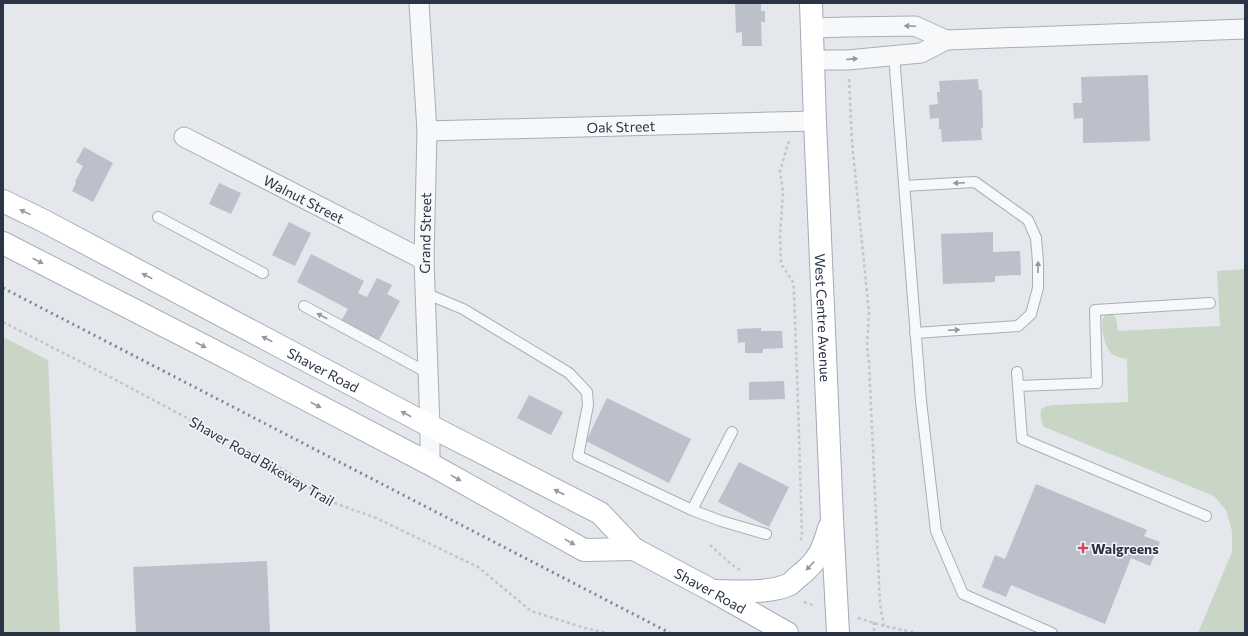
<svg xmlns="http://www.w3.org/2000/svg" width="1248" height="636" font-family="Commissioner,sans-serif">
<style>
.green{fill:#c9d6c5}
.building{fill:#bbc0ca}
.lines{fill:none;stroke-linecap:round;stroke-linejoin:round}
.lane-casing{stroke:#a9aeb7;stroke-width:12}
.street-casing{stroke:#a9aeb7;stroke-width:21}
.secondary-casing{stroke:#a9aeb7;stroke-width:24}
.primary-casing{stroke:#a3abb8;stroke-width:24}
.path{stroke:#c2c5cb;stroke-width:2.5;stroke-dasharray:3 3;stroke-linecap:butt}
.lane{stroke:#f7f8fa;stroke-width:10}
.street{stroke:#f7f8fa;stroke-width:19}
.secondary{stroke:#fff;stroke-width:22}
.primary{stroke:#fff;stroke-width:22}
.rail{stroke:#7d8696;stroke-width:3;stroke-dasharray:2 4;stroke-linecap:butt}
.oneway{fill:#9196a0}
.oneway2{fill:#959aa2}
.poi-dot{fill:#d1495b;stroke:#f4f6f9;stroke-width:1.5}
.labels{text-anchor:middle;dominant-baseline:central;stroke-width:3;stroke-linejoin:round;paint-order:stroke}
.street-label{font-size:14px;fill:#2b3445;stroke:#f4f6f9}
.poi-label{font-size:14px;font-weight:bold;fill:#2b3445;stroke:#f4f6f9;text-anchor:start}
</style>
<rect width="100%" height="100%" fill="#e4e7ec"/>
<path class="green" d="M1245 269V633H1198L1232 552V531L1226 510 1214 496 1044 427C1041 421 1040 416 1041 409L1047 406 1054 405 1128 402 1127 359C1122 358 1116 357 1112 354 1104 348 1099 322 1105 315L1112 314 1116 318 1118 331 1220 326 1217 271Z
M3 337 48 360 60 633H3Z"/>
<path class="building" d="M735 3H761V11H765V22H761L762 46H742V32L736 33Z
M1148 75 1150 141 1083 143V118L1074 119 1073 103H1082L1081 77Z
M978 79 979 90H982L983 128H981L982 140 942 142 941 129H939V118L930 119 929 105 938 104 937 92H940L939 81Z
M84 147 113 163 93 202 72 191 76 183 75 182 83 166 76 162Z
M219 183 241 193 231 214 209 204Z
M289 222 311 233 295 266 272 255Z
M993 232V252L1020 251 1021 275 995 276V282L943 284 941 234Z
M311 254 364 281 358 293 367 297 377 278 392 285 387 294 400 301 379 340 365 333 363 335 340 323 348 309 297 282Z
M761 328V331H782L783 348 763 349V353H745V342L738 343 737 329Z
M784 381 785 399 749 400V382Z
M529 395 563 412 551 435 517 418Z
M607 398 691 439 669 483 586 441Z
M739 462 789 487 769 527 718 502Z
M1036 484 1147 530 1144 536 1160 542 1150 566 1131 558 1105 624 1011 585 1006 597 982 587 995 555 1005 559Z
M267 561 270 633H136L133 567Z"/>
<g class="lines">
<defs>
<path id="lane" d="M894 55 921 401 936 531 963 594 1052 633
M904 186 975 182 1028 220 1036 238 1038 262V288L1031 314 1018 326 915 333
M158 217 263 273
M425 293 463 309 569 373 587 392 588 405 578 456 692 510 721 521 766 534
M304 306 428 373
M1017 372 1022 439 1206 516
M1018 386 1097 383 1095 310 1210 303
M692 510 732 432"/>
<g id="street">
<path d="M419 3 427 131 424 260 430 426V464"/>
<path d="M812 28 847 27 915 26 946 40 1245 29"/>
<path d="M813 60H848L921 53 946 40"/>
<path id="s1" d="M427 131 815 121"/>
<path id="s2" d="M184 137 424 260"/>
</g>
<g id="secondary">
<path id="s3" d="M3 201 44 221 430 426 600 513 634 549 713 591 787 633"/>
<path d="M3 243 212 350 430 464 584 550 634 549"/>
</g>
<g id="primary">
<path id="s4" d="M811 3 815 121 832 519 838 633"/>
<path d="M713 591C734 591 771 594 790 584 793 582 796 578 799 576 818 561 823 550 829 528"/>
</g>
</defs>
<use href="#lane" class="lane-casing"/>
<use href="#street" class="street-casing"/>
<use href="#secondary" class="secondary-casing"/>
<use href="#primary" class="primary-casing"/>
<path class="path" d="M849 79 852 142 869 313 867 346 869 362 880 604 884 626
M789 141 780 171 783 192 780 237 781 264 793 282 794 293 798 402 802 535 800 543
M3 322 114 379 288 472 329 501 376 518 478 567 531 611 585 628 607 633
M710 545 731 564 740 570
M804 602 815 606
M858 618 884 626 917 633
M874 622V633"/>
<use href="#lane" class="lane"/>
<use href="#street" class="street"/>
<use href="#secondary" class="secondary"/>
<use href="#primary" class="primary"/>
<path class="rail" d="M3 288 670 633"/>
</g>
<defs><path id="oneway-solid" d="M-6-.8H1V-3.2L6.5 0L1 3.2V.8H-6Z"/></defs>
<g class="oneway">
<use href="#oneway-solid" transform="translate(910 26) rotate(-177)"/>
<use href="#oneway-solid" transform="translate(852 59) rotate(-5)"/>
<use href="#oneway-solid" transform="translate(959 183) rotate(177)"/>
<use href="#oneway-solid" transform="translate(1038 267) rotate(-89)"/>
<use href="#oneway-solid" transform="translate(322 316) rotate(-152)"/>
<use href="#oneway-solid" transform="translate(954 330) rotate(-3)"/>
</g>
<g class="oneway2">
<use href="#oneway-solid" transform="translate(25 212) rotate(-154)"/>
<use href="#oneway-solid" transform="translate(38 261) rotate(27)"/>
<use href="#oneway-solid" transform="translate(147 276) rotate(-152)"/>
<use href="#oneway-solid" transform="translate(267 339) rotate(-152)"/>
<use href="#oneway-solid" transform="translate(201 345) rotate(27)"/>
<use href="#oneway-solid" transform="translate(316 405) rotate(28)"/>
<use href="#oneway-solid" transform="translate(406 414) rotate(-152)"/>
<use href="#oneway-solid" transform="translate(456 478) rotate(29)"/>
<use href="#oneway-solid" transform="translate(559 492) rotate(-153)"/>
<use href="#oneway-solid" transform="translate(570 542) rotate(29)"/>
<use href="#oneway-solid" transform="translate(810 566) rotate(133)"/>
</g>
<path class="poi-dot" d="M1081 542h4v4h4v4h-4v4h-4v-4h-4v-4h4z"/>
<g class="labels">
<g class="street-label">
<text stroke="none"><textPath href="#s1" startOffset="194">Oak Street</textPath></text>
<text stroke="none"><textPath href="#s2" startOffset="135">Walnut Street</textPath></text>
<text transform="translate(425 233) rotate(-89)">Grand Street</text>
<text stroke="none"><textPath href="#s4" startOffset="315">West Centre Avenue</textPath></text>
<text stroke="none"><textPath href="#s3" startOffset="362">Shaver Road</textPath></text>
<text transform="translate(262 461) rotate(30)">Shaver Road Bikeway Trail</text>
<text stroke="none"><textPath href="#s3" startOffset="810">Shaver Road</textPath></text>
</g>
<g class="poi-label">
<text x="1091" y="548">Walgreens</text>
</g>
</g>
<rect width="1248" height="636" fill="none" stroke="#2b3445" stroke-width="8"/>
</svg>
